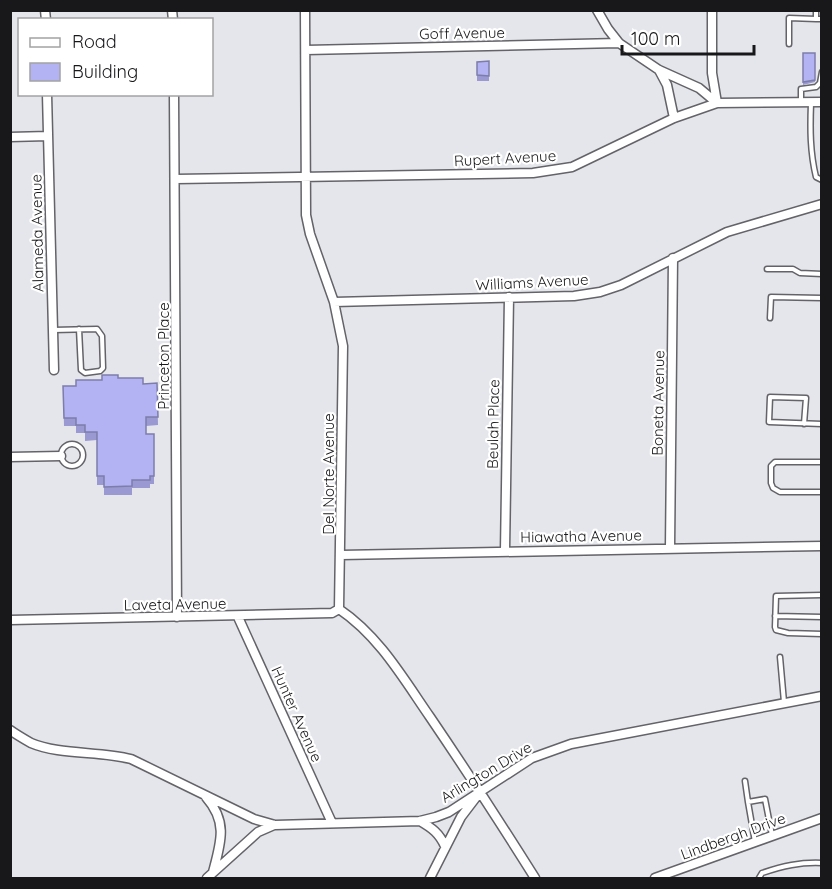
<svg xmlns="http://www.w3.org/2000/svg" width="832" height="889" font-family="Quicksand,sans-serif">
<style>
.lines{fill:none;stroke-linecap:round;stroke-linejoin:round}
.lane-casing{stroke:#636368;stroke-width:7}
.street-casing{stroke:#636368;stroke-width:11}
.lane{stroke:#fff;stroke-width:4}
.street{stroke:#fff;stroke-width:8}
.wall{fill:#9a99d1}
.building{fill:#b3b2f3;stroke:#7d7daa;stroke-width:1.5}
.labels{text-anchor:middle;dominant-baseline:central;stroke-width:4.5;stroke-linejoin:round;paint-order:stroke}
.street-label{font-size:15px;fill:#18181b;stroke:#fff}
</style>
<rect width="100%" height="100%" fill="#e5e6ec"/>
<g class="lines">
<defs>
<path id="lane" d="M816 10V19H822
M789 44V18L816 19
M801 101V89L816 87 820 83 822 72
M811 103C810 129 810 152 816 177L822 180
M767 269H793L800 273 822 274
M770 318 771 297 822 298
M53 330 97 329 102 336 103 368 100 371 85 373 81 370 79 329
M804 424 806 398 770 397 769 422 822 424
M61 455a11 11 0 1 1 22 0a11 11 0 1 1-22 0Z
M822 462H775L771 466V483L773 488 780 492H822
M822 595 776 596 775 627 776 630 788 633 822 634
M775 616 822 617
M780 657 784 702
M745 781 748 802
M755 842 748 802 765 799 772 835
M759 878 762 873C783 866 800 862 822 863"/>
<path id="street" d="M45 10 46 20
M172 10 173 20
M305 10 306 215 310 234 334 302 343 346 339 609C379 636 403 678 430 717 466 770 501 824 535 878
M597 10 608 29 619 43 659 70 699 88 717 103
M712 10V73L717 103
M306 50 619 43
M659 70 667 85 674 118
M47 94 54 370
M174 94 177 617
M10 137 48 136
M176 179 533 173 572 167 674 118 717 103 822 102
M334 302 574 296 600 292 621 285 727 232 822 204
M10 457 61 456
M670 548 673 258
M505 551 509 297
M341 555 822 546
M238 617 332 823
M10 620 332 613 339 609
M10 730C17 735 24 739 31 743 59 755 100 751 131 759L254 819 275 825 420 821 436 817 449 812 532 758 571 744 822 696
M206 797C228 822 221 842 213 872
M420 821C432 828 439 833 445 846
M207 878 258 832 274 825
M430 878 461 817 477 796
M655 878 822 818"/>
</defs>
<use href="#lane" class="lane-casing"/>
<use href="#street" class="street-casing"/>
<use href="#lane" class="lane"/>
<use href="#street" class="street"/>
</g>
<path class="wall" d="M803 53H815V82L803 85Z
M489 61V81H477V62Z
M118 378 143 384 157 383 158 425 146 426V434H154V484H150V488H132V495H104V485H97V440L85 441V433H76V426H64L63 386H76L102 380Z"/>
<path class="building" d="M803 53H815V80L803 82Z
M489 61V76L477 75V62Z
M102 375H118V378H143V384L157 383 158 417H146V434H154V476H150V480H132V486L104 487V476H97V432H85V425H76V418H64L63 386H76V380H102Z"/>
<g class="labels">
<g class="street-label">
<text transform="translate(462 33) rotate(-1)">Goff Avenue</text>
<text transform="translate(505 158) rotate(-3)">Rupert Avenue</text>
<text transform="translate(37 233) rotate(-91)">Alameda Avenue</text>
<text transform="translate(532 282) rotate(-3)">Williams Avenue</text>
<text transform="translate(163 356) rotate(-90)">Princeton Place</text>
<text transform="translate(658 403) rotate(-89)">Boneta Avenue</text>
<text transform="translate(493 424) rotate(-89)">Beulah Place</text>
<text transform="translate(328 474) rotate(-90)">Del Norte Avenue</text>
<text transform="translate(581 536) rotate(-1)">Hiawatha Avenue</text>
<text transform="translate(175 604) rotate(-1)">Laveta Avenue</text>
<text transform="translate(297 714) rotate(66)">Hunter Avenue</text>
<text transform="translate(486 772) rotate(-31)">Arlington Drive</text>
<text transform="translate(733 836) rotate(-20)">Lindbergh Drive</text>
</g>
</g>
<rect width="832" height="889" fill="none" stroke="#18181b" stroke-width="24"/>
<rect x="18" y="18" width="195" height="78" fill="#ffffff" stroke="#a3a3a4" stroke-width="1.5"/>
<rect x="30" y="38" width="30" height="9" fill="#ffffff" stroke="#a3a3a4" stroke-width="1.5"/>
<text x="72" y="48" font-size="18" fill="#18181b">Road</text>
<rect x="30" y="63" width="30" height="18" fill="#b3b2f3" stroke="#a3a3a4" stroke-width="1.5"/>
<text x="72" y="78" font-size="18" fill="#18181b">Building</text>
<path d="M622 45v9h132v-9" fill="none" stroke="#18181b" stroke-width="3"/>
<text x="631" y="45" font-size="18" fill="#18181b" stroke="#ffffff" stroke-width="4.5" paint-order="stroke">100 m</text>
</svg>
